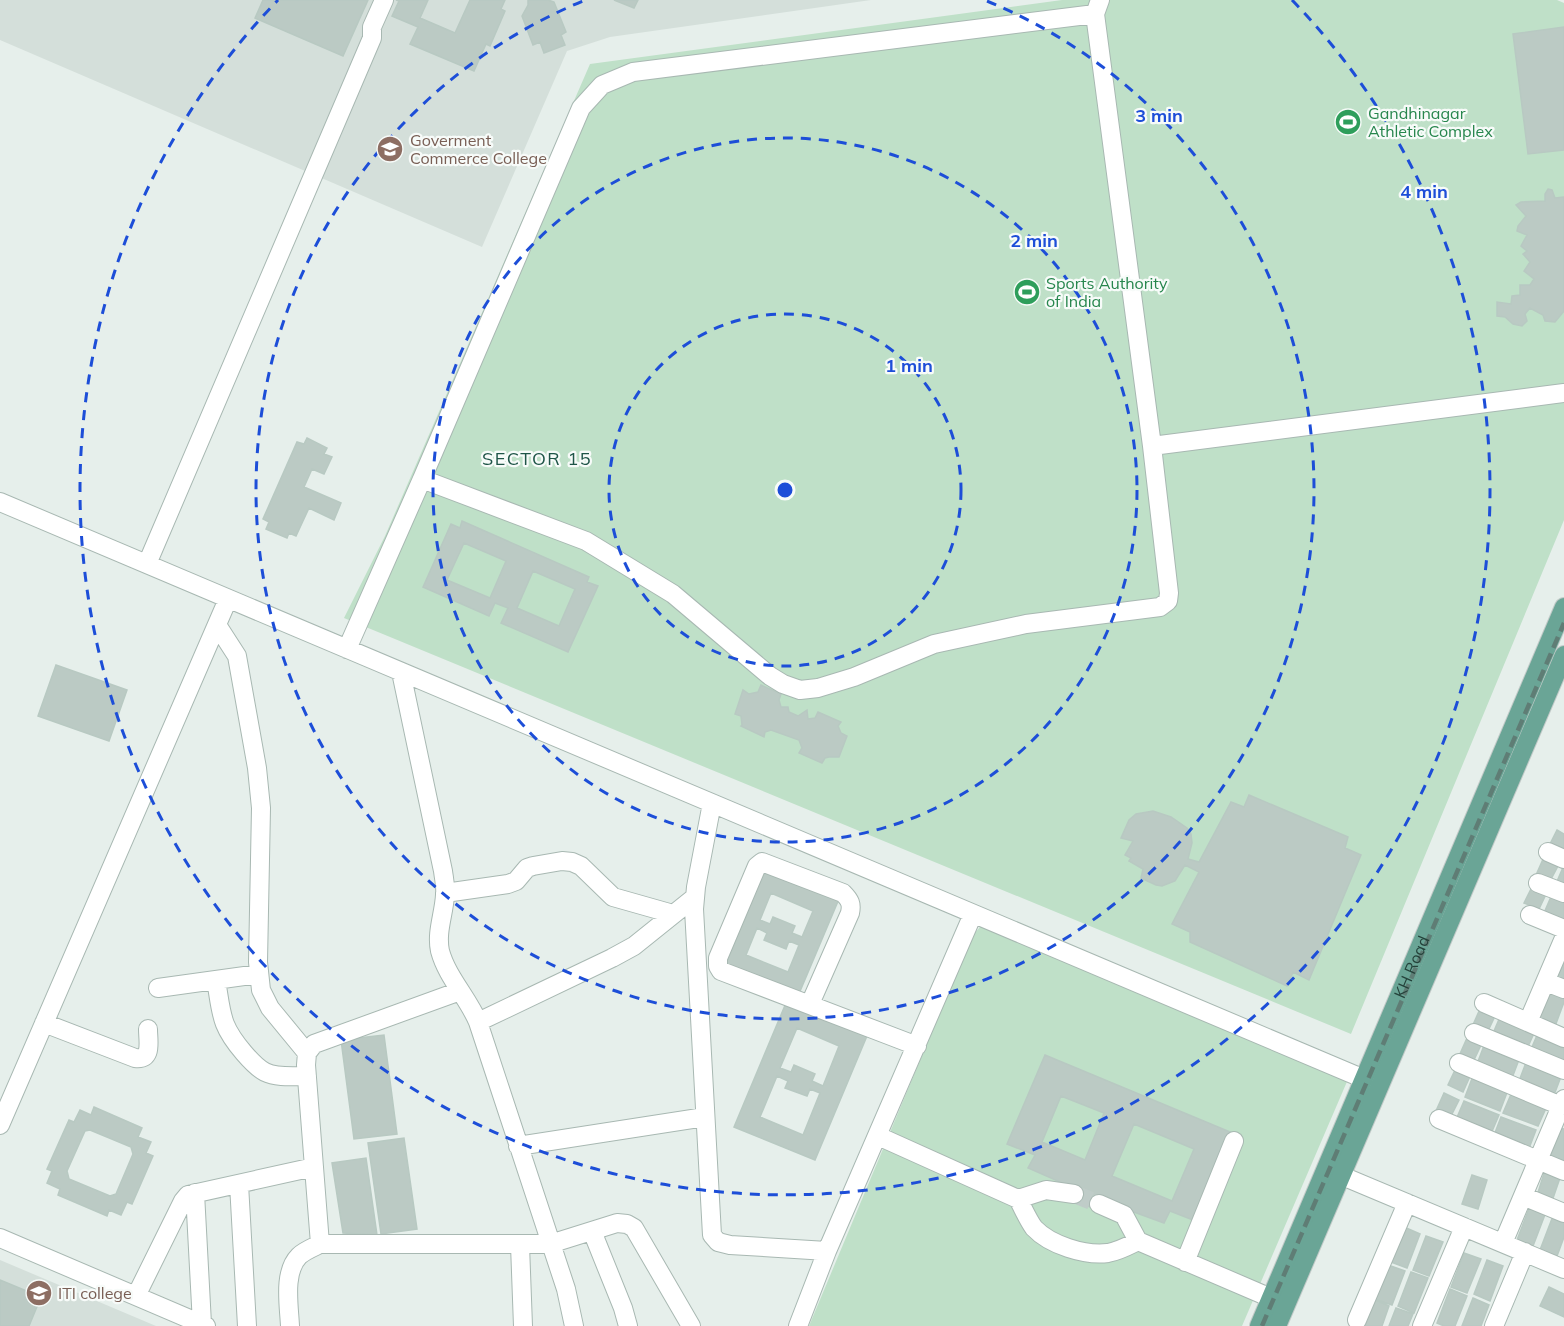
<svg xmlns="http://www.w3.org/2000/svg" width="1564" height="1326" font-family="Mulish,sans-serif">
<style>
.built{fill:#d4dfda}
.green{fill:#bfe0c8}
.building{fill:#bbcac4;stroke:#b8c9c2;stroke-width:1.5;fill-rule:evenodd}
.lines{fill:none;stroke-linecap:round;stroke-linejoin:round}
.minor-tunnel{stroke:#bfccc8;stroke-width:18;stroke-dasharray:18 9;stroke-linecap:butt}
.minor-casing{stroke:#a8b8b2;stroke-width:20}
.major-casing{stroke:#c2cac8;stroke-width:20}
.minor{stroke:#fff;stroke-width:18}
.major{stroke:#6aa596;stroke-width:18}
.rail{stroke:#5f7d75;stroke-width:4.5;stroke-dasharray:12 6;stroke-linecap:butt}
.ring{fill:none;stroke:#1d4ed8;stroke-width:3;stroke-dasharray:10 8}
.labels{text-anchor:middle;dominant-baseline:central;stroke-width:4.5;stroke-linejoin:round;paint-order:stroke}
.leisure-label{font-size:16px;fill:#27864d;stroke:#f7fbf9;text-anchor:start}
.education-label{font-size:16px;fill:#785e54;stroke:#f7fbf9;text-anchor:start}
.street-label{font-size:16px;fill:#24423a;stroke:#f7fbf9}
.neighbourhood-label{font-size:18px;letter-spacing:1.5px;fill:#1f5548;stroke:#f7fbf9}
.centre{fill:#1d4ed8;stroke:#f7fbf9;stroke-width:3}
.ring-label{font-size:18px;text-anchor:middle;font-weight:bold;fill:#1d4ed8;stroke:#f7fbf9;stroke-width:4.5;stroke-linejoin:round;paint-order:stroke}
</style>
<rect width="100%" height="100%" fill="#e6efeb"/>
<path class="built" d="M0 0H871L610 37 567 51 482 247 0 40Z
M0 1260 156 1326H0Z"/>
<path class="green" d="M1062 0H1557L1564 3V520L1351 1034 344 618 385 536 590 64Z
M990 916 1352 1070 1242 1326H809L972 936Z"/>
<path class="building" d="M263 0H368L343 56 255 18Z
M396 0H428L420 18 455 33 470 0H505L501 9 505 11 490 46 486 44 474 71 410 44 418 27 392 16 399 1Z
M528 0H548L554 2 566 32 561 35 565 45 544 53 540 42 533 45 522 16 528 5Z
M614 0H638L634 8Z
M1564 27V150L1528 154 1513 34Z
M1548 189 1552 190 1555 198 1564 197V311L1555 322 1545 321 1543 315 1530 308 1525 314 1527 321 1522 326 1513 324 1505 317 1497 316V302L1511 304 1512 296 1520 295V285H1530L1534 279 1524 271 1530 262 1523 254 1527 251 1521 246 1527 235 1517 231 1518 226 1526 216 1516 205 1521 202 1545 201V194Z
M307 438 327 448 324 454 332 457 324 474 312 469 304 487 341 503 334 520 309 508 296 536 289 533 287 538 266 529 269 522 263 519 297 442 304 444Z
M462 521 589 577 587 582 598 586 568 652 501 623 508 608 495 603 489 616 423 587 451 524 460 528ZM464 543 506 561 490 598 447 580ZM533 571 575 589 559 626 517 608Z
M56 665 127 690 109 741 38 716Z
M761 685 781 694 779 700 781 707H788L789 712 798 716 807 710 808 719 815 718 818 712 841 722 838 726 841 733 847 736 839 757H829L825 758 822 763 799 753 802 748 799 740 771 730 765 732 764 737 741 726 742 725 741 716 735 714 743 690 749 694 758 692Z
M1249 795 1348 837 1345 848 1361 855 1309 980 1293 972 1287 986 1190 942V932L1172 924 1199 872 1185 865 1175 881 1162 886 1156 885 1141 878 1143 869 1129 861 1131 858 1125 855 1133 841 1121 838 1129 820 1136 814 1153 811 1171 817 1187 828 1191 834 1192 843 1188 859 1199 862 1231 802 1244 807Z
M1557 830 1564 834V853L1548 848Z
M1544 857 1559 864 1550 881 1536 875Z
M1564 865V889L1555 886Z
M763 868 839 899 798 996 722 965ZM771 893 813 911 802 937 792 933 795 926 773 917 770 924 760 920ZM757 928 767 933 764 940 786 949 789 941 799 945 788 972 746 955Z
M1533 885 1547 892 1539 909 1524 903Z
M1553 892 1564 897V921L1544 913Z
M1564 951V984L1553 980Z
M1550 988 1564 994V1002L1554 1029 1537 1023Z
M786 1003 867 1036 815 1160 734 1127ZM797 1028 839 1046 823 1086 812 1081 815 1074 794 1065 791 1072 780 1068ZM777 1076 788 1081 785 1088 807 1096 810 1089 820 1093 803 1135 760 1117Z
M1480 1009 1495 1016 1487 1033 1472 1027Z
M1500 1017 1535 1031 1526 1051 1491 1038Z
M1538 1033 1564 1043V1067L1529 1054Z
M384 1035 397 1134 354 1139 341 1040Z
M1467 1038 1481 1045 1473 1062 1459 1056Z
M1485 1043 1520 1057 1512 1078 1477 1064Z
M1045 1055 1230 1132 1193 1220 1170 1211 1164 1223 1101 1200 1097 1210 1072 1199 1076 1189 1028 1168 1035 1155 1007 1144ZM1061 1096 1104 1113 1085 1160 1042 1142ZM1134 1124 1194 1149 1172 1201 1112 1176Z
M1527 1060 1562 1074 1554 1095 1519 1081Z
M1456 1068 1471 1074 1463 1092 1448 1085Z
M1473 1076 1508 1090 1500 1111 1465 1097Z
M1512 1092 1547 1106 1538 1126 1503 1113Z
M1444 1093 1459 1100 1450 1118 1436 1111Z
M1464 1101 1499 1115 1490 1136 1455 1122Z
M94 1107 142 1128 138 1137 151 1142 146 1153 153 1156 132 1204 127 1202 121 1215 109 1210 107 1216 58 1195 60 1189 47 1183 52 1171 47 1169 69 1120 74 1122 80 1110 91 1115ZM90 1130 131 1147 133 1154 116 1194 110 1196 69 1179 67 1171 85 1131Z
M1501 1117 1536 1130 1528 1151 1493 1138Z
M1561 1128 1564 1129V1168L1548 1162Z
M404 1138 417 1229 381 1234 368 1143Z
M366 1158 377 1235 343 1233 332 1163Z
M1545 1170 1561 1175 1551 1204 1536 1199Z
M1472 1175 1487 1180 1478 1209 1462 1204Z
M1530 1206 1546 1212 1533 1246 1517 1240Z
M1553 1216 1564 1220V1237L1557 1256 1540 1250Z
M1404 1227 1420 1234 1407 1268 1391 1262Z
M1426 1236 1443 1242 1429 1276 1413 1270Z
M1464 1253 1481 1259 1467 1293 1451 1287Z
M1487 1260 1503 1266 1490 1301 1474 1294Z
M1388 1265 1405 1271 1392 1305 1375 1299Z
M1411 1272 1428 1278 1414 1313 1398 1306Z
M0 1280 41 1297 29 1326H0Z
M1549 1287 1564 1294V1317L1540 1306Z
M1450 1289 1467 1296 1455 1326H1444L1437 1323Z
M1473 1298 1489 1305 1481 1326H1462Z
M1373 1299 1389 1306 1382 1326H1363Z
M1396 1308 1413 1314 1408 1326H1389Z"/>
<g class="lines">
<path class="minor-tunnel" d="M1074 1194 1099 1204"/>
<defs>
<path id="minor" d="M1095 14 633 72 602 85 581 108 422 479 586 541 673 594 770 676 783 684 800 690 818 688 854 677 934 644 1026 624 1160 607 1168 601 1169 593 1152 446 1095 14 1100 0
M1152 446 1564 393
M0 502 1376 1084
M147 564 372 38V27L384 0
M217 625 237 656 257 768 261 808 258 962 261 990 270 1008 307 1053
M347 649 422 479
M401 672 443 871C444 879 446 887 445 895 444 914 436 932 440 951 447 977 468 998 478 1022L566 1289 574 1326
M712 803 696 887 694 909 712 1235 718 1242 730 1245 827 1251
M1548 852 1564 859
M1538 883 1564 893
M445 893 508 884 516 881 527 868 533 866 562 861 572 862 581 866 613 897 673 914
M1530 915 1564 929
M216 980C222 1015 220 1025 244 1053 250 1060 257 1068 265 1072 277 1078 294 1076 307 1076
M1546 982 1564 989
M158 988 259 974
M1484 1003 1564 1038
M810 1004 850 913C852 904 850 900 843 893L762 862 757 866 718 958V966L721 971 917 1046
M478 1022 612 958 634 946 695 897
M1528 1022 1564 938
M44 1023 135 1058C153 1060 148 1042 148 1029
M1474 1033 1564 1070
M1459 1063 1561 1106
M1439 1119 1564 1171
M0 1125 228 599
M878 1136 1018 1199 1046 1190 1074 1194
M518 1146 705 1117
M1328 1170 1564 1269
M239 1184 247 1326
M195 1193 202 1324
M1523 1196 1564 1213
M1018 1199C1023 1208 1028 1220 1034 1228 1050 1245 1085 1256 1108 1253 1119 1251 1128 1246 1138 1241
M1099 1204 1124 1215 1138 1241 1271 1298
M592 1231 623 1308 628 1326
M0 1238 206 1326
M1503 1243 1564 1099
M320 1244H550L617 1223 627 1224 634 1228 691 1326
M520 1245 523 1326
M1185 1262 1234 1141
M136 1296 183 1201 188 1195 314 1167
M1357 1320 1407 1203
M290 1326C289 1305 283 1272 299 1256 304 1251 314 1247 320 1244L306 1065 307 1053 314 1044 460 991
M798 1326 827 1251 973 914
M1422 1326 1464 1227
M1494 1326 1525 1252"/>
<g id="major">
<path id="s1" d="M1259 1326 1564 607"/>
<path d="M1277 1326 1564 655"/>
</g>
</defs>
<use href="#minor" class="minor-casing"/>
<use href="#major" class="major-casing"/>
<use href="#minor" class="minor"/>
<use href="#major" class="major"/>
<path class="rail" d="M1262 1326 1564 623"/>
</g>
<g class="ring">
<circle cx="785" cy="490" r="176"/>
<circle cx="785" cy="490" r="352"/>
<path d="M987 1A529 529 0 1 1 583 1"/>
<path d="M1292 0A705 705 0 1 1 278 0"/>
</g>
<defs>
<symbol id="stadium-disc" viewBox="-11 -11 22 22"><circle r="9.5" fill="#2e9e5b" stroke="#f7fbf9"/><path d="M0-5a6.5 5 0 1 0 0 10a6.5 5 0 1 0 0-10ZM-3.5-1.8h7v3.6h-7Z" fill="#fff"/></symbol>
<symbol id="university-disc" viewBox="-11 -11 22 22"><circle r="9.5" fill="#8d6e63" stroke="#f7fbf9"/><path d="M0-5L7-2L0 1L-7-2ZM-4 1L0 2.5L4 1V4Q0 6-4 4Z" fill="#fff"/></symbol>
</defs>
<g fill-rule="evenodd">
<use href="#stadium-disc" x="1333" y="107" width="30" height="30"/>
<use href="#university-disc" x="375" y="134" width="30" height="30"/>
<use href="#stadium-disc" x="1012" y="277" width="30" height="30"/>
<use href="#university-disc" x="24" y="1278" width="30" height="30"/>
</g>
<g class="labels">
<g class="leisure-label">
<text x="1368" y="113">Gandhinagar<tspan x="1368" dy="18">Athletic Complex</tspan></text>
<text x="1046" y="283">Sports Authority<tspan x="1046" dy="18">of India</tspan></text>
</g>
<g class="education-label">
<text x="410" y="140">Goverment<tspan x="410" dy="18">Commerce College</tspan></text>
<text x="58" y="1293">ITI college</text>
</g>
<g class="street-label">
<text stroke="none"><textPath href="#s1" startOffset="390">KH Road</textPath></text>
</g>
<g class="neighbourhood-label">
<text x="537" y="458">SECTOR 15</text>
</g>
</g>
<circle cx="785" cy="490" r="9" class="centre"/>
<g class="ring-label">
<text x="1159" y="122">3 min</text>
<text x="1424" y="198">4 min</text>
<text x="1034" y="247">2 min</text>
<text x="909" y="372">1 min</text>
</g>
</svg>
